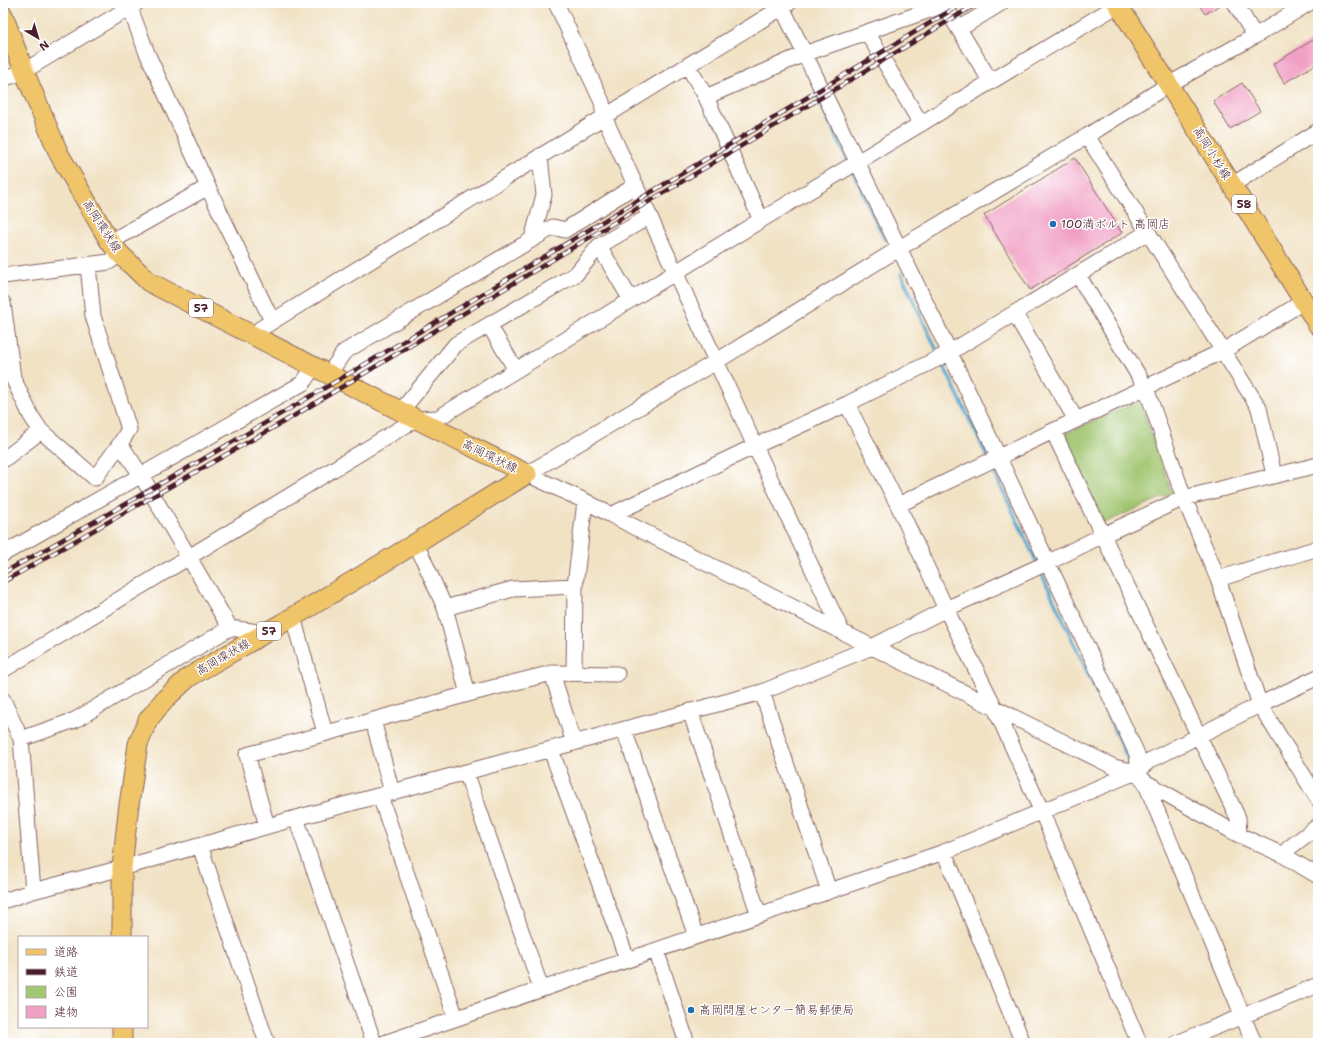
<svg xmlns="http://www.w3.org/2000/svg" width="1321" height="1046" font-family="'Shantell Sans','Klee One',sans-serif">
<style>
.green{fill:#a1c671;stroke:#76724e}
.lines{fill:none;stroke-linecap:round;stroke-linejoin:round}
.stream{stroke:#54a7cf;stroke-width:3.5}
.building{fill:#f1a0c5}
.minor-casing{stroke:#846361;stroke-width:17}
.major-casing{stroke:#846361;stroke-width:21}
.minor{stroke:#fff;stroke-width:15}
.major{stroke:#f0c469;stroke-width:19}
.rail-casing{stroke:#4a1f2b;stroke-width:4.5}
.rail{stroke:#fff;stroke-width:3;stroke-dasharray:9;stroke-linecap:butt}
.poi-dot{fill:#1f6fb2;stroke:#fff;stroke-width:1.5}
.labels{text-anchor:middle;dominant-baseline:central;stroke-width:3;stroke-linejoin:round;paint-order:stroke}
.shield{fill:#fff;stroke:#80626b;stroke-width:1}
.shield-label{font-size:11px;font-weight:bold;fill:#4a1f2b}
.street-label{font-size:12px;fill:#4a1f2b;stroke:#fff}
.poi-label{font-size:12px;fill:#4a1f2b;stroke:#fff;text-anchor:start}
</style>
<rect width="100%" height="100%" fill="#fff"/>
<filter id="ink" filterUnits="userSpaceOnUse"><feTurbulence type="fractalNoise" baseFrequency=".025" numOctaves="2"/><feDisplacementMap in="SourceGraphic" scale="8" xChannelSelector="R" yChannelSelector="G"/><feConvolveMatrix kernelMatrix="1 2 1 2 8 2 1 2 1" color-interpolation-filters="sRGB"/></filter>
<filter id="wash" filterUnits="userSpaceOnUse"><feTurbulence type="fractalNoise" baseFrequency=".012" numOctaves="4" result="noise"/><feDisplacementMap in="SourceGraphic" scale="16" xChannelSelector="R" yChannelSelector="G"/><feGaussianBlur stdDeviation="0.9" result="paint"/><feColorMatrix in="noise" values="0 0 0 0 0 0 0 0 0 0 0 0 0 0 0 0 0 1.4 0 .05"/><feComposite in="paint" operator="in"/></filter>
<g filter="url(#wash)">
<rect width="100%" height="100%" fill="#f1e2c4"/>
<path class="green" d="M1140 401 1172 493 1104 523 1062 435Z"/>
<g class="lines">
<path class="stream" d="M815 92 849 163
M852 170 885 240
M901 274 939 355
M941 360 988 458
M991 465 1037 563
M1040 570 1131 766"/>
</g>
<g id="blocks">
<path class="building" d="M1198 3H1224L1205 14Z
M1318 37V63L1284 83 1273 64Z
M1242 83 1260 111 1230 129 1213 101Z
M1075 158 1122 233 1030 290 984 215Z"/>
</g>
</g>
<g filter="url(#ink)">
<use href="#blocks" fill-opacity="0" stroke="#846361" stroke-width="1"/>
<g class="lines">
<defs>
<path id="minor" d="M128 3 147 53 208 187 272 321
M556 3 602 102 604 117 755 446 842 632
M780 3 950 353 1137 754 1138 762 1136 772
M943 3 991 82
M1235 3 1255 36
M959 29 1001 3
M867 32 921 124
M688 66 706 97 761 220
M3 78 12 76 24 71 137 3
M706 97 804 54 944 5
M1087 136 1259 408 1274 475
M1232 185 1318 131
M532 239 544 195 540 156
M110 242 208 187
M599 246 631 300
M88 265 93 316 129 429 120 444
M1078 275 1146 388 1184 498 1218 579 1260 705 1318 799
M3 276 109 262 120 254
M3 303 13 378 31 416 41 431
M1015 314 1076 420
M489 325 516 370
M256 336 260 329 789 3
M329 374 344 352 553 227 565 230 636 185
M847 404 898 505 946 609 995 708 1041 810 1139 1043
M401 411 456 344 576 274 599 246 650 216
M1053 431 1238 818 1239 835
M3 460 41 431 95 478 120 444 141 475 230 628
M527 474 717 361 898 249 1087 136 1168 85 1255 36 1309 3
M527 474 585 501 611 515 842 632 1114 767 1136 772 1145 782 1239 835 1283 855 1318 876
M898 505 1053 431 1223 351 1303 302
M611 515 755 446 847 404 947 354 1148 232
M416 543 445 608 468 694
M3 554 303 383 314 366
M1218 579 1318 548
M445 608 513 589 575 586
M293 617 325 733
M3 670 416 419 438 418 761 220 1118 5
M552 673 574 743
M574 673 575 586 585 501
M762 692 829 891
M3 700 21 739 33 891
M690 711 759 915
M373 720 392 793
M624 730 696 936
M21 739 75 720 230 628 265 633
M551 750 627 959
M466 772 541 988
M1145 782 1254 1043
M380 796 456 1018
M296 818 374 1043
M267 826 247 755 468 694 552 673 617 674
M200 846 267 1043
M944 852 1023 1043
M1283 855 1289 848 1318 826
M3 901 33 891 122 868 296 818 762 692 872 647 946 609 1047 563 1103 535 1184 498 1318 465
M656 950 687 1043
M384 1043 944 852 1136 772 1149 761 1267 701 1318 677
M1177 1043 1318 985"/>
<path id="major" d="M1117 3 1232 185 1318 325
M3 15 24 71 59 154 110 242 120 254 149 282 416 419 527 474
M122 937V868L128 812 138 744 148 720 164 700 189 677 293 617 416 543 527 474
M122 1043V1027"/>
</defs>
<use href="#minor" class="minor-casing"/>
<use href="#major" class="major-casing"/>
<use href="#minor" class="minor"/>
<use href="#major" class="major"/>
<defs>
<path id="rail" d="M3 573C328 392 645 195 963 3
M3 582 292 417 978 3"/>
</defs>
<use href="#rail" class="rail-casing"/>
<use href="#rail" class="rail"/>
</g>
</g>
<g class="poi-dot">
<circle cx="1053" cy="224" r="4"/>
<circle cx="691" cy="1010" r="4"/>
</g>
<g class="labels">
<g class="shield">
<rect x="1232" y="195" width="24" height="18" rx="3"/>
<rect x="189" y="299" width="24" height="18" rx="3"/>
<rect x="257" y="622" width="24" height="18" rx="3"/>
</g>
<g class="shield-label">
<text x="1244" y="204">58</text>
<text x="201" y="308">57</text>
<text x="269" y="631">57</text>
</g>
<g class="street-label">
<text transform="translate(1212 153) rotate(58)">高岡小杉線</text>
<text transform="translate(102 226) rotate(57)">高岡環状線</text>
<text transform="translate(490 456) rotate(26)">高岡環状線</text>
<text transform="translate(223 657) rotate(-30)">高岡環状線</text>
</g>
<g class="poi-label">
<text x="1061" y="224">100満ボルト 高岡店</text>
<text x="699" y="1010">高岡問屋センター簡易郵便局</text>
</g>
</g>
<rect width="1321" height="1046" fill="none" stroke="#fff" stroke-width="16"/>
<rect x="18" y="936" width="130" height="92" fill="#ffffff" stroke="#b7a5aa"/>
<rect x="26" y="949" width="20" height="6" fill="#f0c469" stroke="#b7a5aa"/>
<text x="54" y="956" font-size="12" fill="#4a1f2b">道路</text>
<rect x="26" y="969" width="20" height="6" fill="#4a1f2b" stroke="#b7a5aa"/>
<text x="54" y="976" font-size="12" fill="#4a1f2b">鉄道</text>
<rect x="26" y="986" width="20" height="12" fill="#a1c671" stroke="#b7a5aa"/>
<text x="54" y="996" font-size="12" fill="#4a1f2b">公園</text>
<rect x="26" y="1006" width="20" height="12" fill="#f1a0c5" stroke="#b7a5aa"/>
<text x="54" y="1016" font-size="12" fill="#4a1f2b">建物</text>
<g transform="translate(38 38) rotate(142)" stroke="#ffffff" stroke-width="3" paint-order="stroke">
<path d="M0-3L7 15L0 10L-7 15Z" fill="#4a1f2b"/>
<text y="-6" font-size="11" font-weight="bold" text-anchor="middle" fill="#4a1f2b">N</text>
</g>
</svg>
